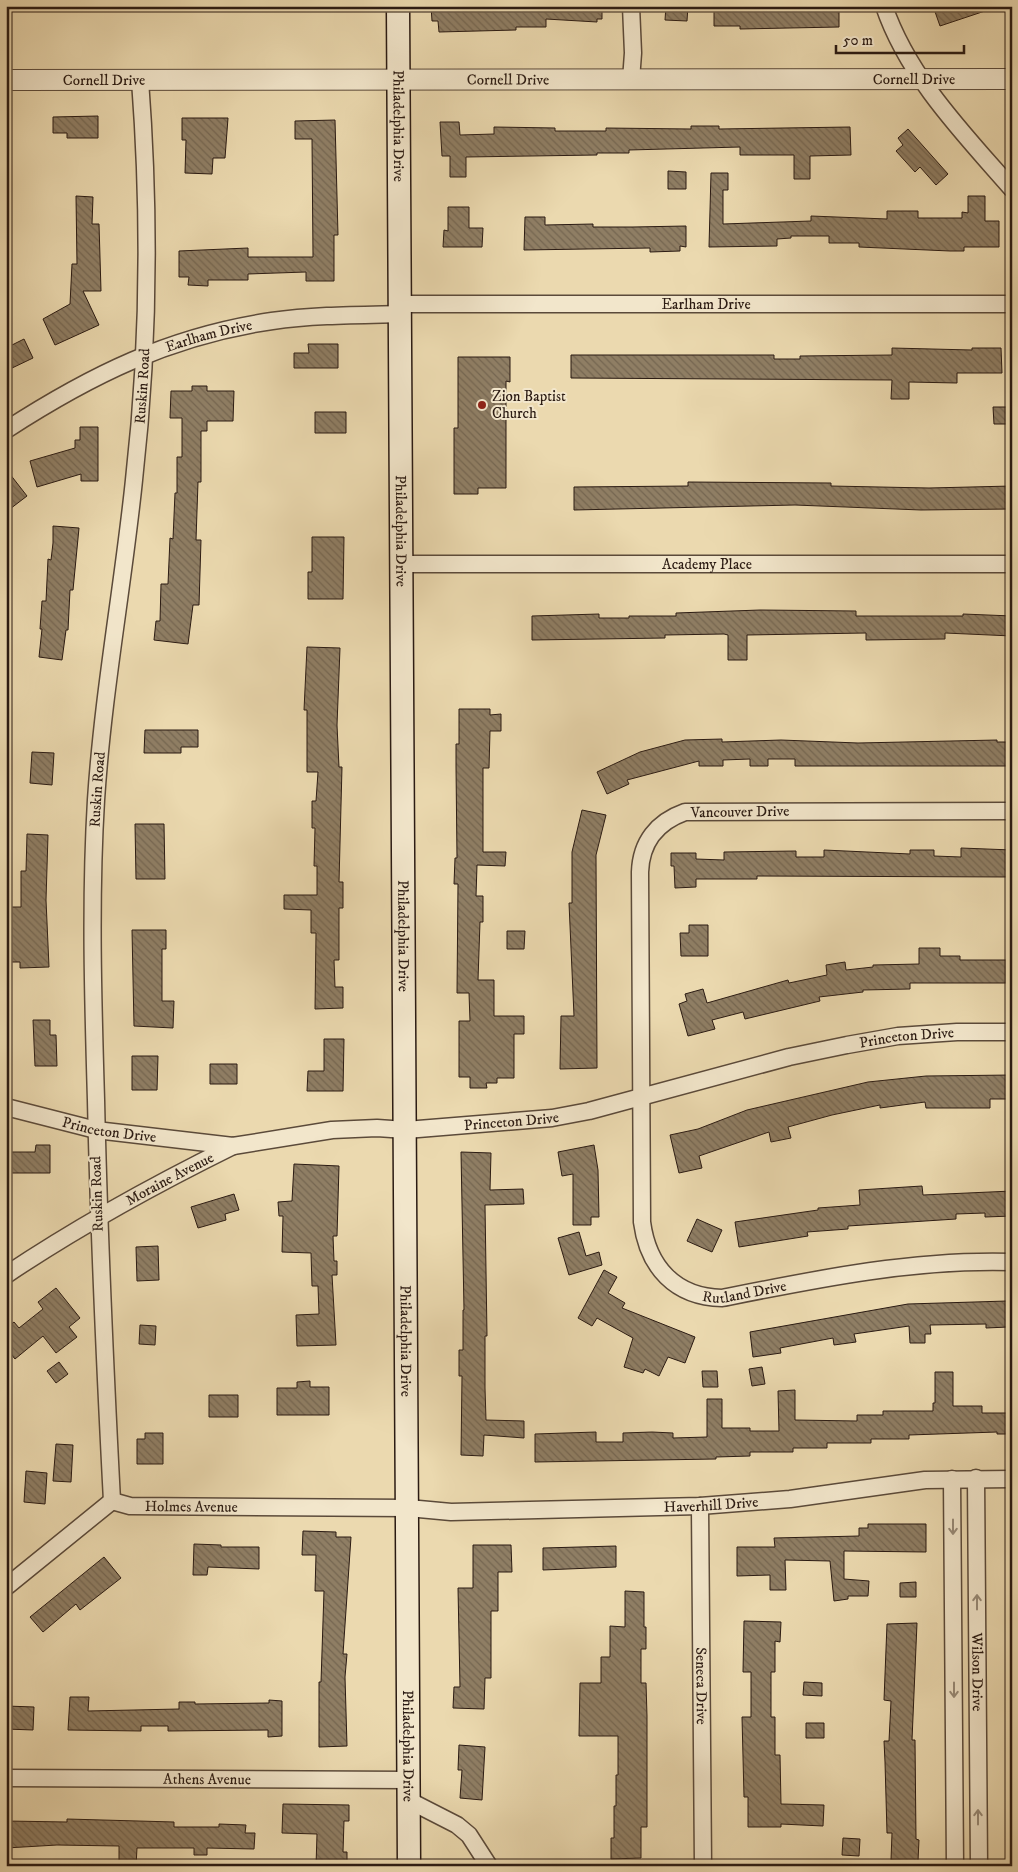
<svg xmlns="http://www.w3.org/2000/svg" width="1018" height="1872" font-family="'IM FELL DW Pica',serif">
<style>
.building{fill:url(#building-back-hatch);stroke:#2b1b13}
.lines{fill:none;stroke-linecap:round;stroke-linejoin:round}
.minor-casing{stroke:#5b4a3a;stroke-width:19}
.tertiary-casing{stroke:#5b4a3a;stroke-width:22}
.secondary-casing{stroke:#2b1b13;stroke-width:25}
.minor{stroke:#f2e6cb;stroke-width:16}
.tertiary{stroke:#f2e6cb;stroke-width:20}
.secondary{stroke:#f2e6cb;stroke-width:22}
.oneway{stroke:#988b78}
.poi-dot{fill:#8f2418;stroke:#f2e6cb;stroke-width:2}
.labels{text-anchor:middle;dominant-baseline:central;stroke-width:4;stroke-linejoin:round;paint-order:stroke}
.street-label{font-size:15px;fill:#2b1b13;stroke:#f2e6cb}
.poi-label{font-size:15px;fill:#2b1b13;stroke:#f2e6cb;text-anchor:start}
</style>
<defs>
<pattern id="building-back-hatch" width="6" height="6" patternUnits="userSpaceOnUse" patternTransform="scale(1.25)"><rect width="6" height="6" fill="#8f7e64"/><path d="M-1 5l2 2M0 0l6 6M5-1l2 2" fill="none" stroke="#756651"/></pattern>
</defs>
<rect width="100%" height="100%" fill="#ebd9af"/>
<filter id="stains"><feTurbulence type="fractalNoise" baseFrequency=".004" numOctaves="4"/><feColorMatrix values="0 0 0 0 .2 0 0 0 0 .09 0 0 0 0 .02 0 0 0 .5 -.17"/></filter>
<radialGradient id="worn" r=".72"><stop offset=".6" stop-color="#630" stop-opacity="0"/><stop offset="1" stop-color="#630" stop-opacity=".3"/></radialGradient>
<path class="building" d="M431 6H602V19H597V22L546 19V27H516V30L439 32 438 21H432Z
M666 6H688L687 21 665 20Z
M714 6H839V27L740 29V26H714Z
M933 6H990L991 9 940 26Z
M98 116V138H67V133H53V117Z
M182 118H228L225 158H213L212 174 185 173 186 140H182Z
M335 120 338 235H334V281H306V272L248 274V280H208V286L188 285 189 277H179V251L248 248V257H313L312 139H295V121Z
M440 122H459L460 135 494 134V127L555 128V131H606V128L691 129V126H719V129L850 127 851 155 810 156V179H794V155H740V147L629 150V153H597V155L466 157V177H450V156H442Z
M908 129 948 174 936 185 920 167 915 172 896 151 903 145 898 138Z
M668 171 686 172V189H668Z
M711 173H728V190H723V224L811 221V216L887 219V211H918V218H962V212L968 213V196H985V221H999V247H964V251H950L859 247V243H829V236H791V238L777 239V246L709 247Z
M76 196 93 197 92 224H99L101 291H83L99 325 55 345 43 319 70 304 72 264H77Z
M448 207H469V228H483L482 247H443L444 230 448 231Z
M525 217H545V225L593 224V227H633L686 226V247L680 246V251L650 252V248L524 250Z
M24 339 33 358 10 369 6 361V348Z
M308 344H338V368H294V353H309Z
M892 348 972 350V348H1001L1002 373H957V383L909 382V399H891L892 380 571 378V355H774V359H800V356L892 355Z
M458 357H510V382L506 381V488H478V494H454V428H458Z
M192 386H207V391H234L233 421H207V431H201V482H198L196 540H201L199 605H193L188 644 154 640 156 621H160L161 584H168L170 538 173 539 175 493H177V457H182V418H170L171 391H192Z
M993 407H1008V424H994Z
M315 412H346V433H315Z
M80 427H98V481H81V474L37 487 30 461 75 448V440H80Z
M6 469 27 496 6 512Z
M688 482 831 483V486L929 488 1012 486V509L921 510 795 505 574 510V487L688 486Z
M53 526 79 528 73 590H70L68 630H66L62 660 39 657 42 629H40L42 601H46L48 559 51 560 53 543Z
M312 537H344L343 599H308V572H312Z
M760 610 856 611V616H963V614L1012 616V636L945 633V639L866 640V633L747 635V660H728V635L724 634 665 635V638L532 640V616L599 614V618H629V616H676V613Z
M307 647 340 648 337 725 339 767H342L339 882H343V908H339V960H334L335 987H343V1008L315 1009 316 933H311V910L284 909V895H317V866H314L315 828H312V801H316L318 772H307V710H304Z
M459 709H490V715L501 714V731H490L489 768H483V852H506L505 866 477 865 476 896H483V922H480L478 980H494V1016H524V1034H514V1078H497V1083H486L487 1088H470V1077H459V1021H470L469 993H457L458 884H454L455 858H457L456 767V744H459Z
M145 730H198V747H181V753H144Z
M722 739V742L781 740 858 743 997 740V742H1012V766H795V759H768V766H750V759L723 760V766H699V761L627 780 629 784 607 794 597 772 640 752 685 740Z
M32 752 54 753 52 785 30 783Z
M582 810 606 815 596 855 597 1068 560 1069 561 1016H574L569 903H572V852Z
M135 824H164L165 879H136Z
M27 834 48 835 46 900 49 967 20 968V962H6V907H21V871H26Z
M961 848 1012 850V877L757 876V879H696V887L675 888 674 866H671V853H696V859L724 860V852L796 851V857H824V850L910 854V850H934V856L961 857Z
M689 925H708V956H681L680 933H689Z
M132 930H166V949H162V1001H174L173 1028 134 1026Z
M507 931H525L524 949H507Z
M919 948H940V956H960V960H1006V983H910V989L863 990V992L819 997 820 1001 745 1019 743 1012 712 1020 715 1029 688 1036 679 1004 687 1001 685 994 703 989 707 1003 788 980 789 983 827 975 826 965 845 962 846 970 873 967V965L919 964Z
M33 1020H50V1035H56L57 1066H35Z
M324 1039H344L343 1091H307L308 1071H324Z
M132 1056H158L157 1090H132Z
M210 1064H237V1084H210Z
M1012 1075V1099H990V1108H926L925 1102 880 1108V1105L832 1115 788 1127 791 1138 771 1142 769 1132 699 1156 702 1168 679 1173 670 1135 698 1129 747 1110 868 1082 926 1076Z
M36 1145H50V1173H6V1159H11V1152H35Z
M594 1145 598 1170 599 1217H591V1225H573V1174L562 1176 558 1152Z
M461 1152 491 1153 490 1190 523 1189 524 1204 485 1205 487 1336H485V1388L486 1420 524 1421V1438L484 1435 483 1456 461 1455 462 1376H459V1350H463V1310H464Z
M294 1164 339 1166 337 1236H333L334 1261H337V1275H332L336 1345 297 1346 296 1315 319 1314 318 1286H312L311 1253 282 1252 283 1216H279L278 1202 292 1201Z
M922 1186 923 1195 1012 1191V1216L985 1217V1213L956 1214V1219L848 1226V1229L807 1232 808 1236 739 1247 735 1222 818 1210V1208L860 1205 859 1190Z
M234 1194 239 1210 225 1214 226 1220 198 1228 191 1207Z
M697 1219 722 1230 712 1252 687 1241Z
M579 1232 586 1256 599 1252 602 1265 569 1275 558 1238Z
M158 1246 159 1280 137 1281 136 1247Z
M604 1270 617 1277 608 1293 625 1303 622 1308 695 1337 685 1363 668 1357 659 1376 645 1369 643 1373 624 1367 633 1338 597 1318 592 1326 578 1318Z
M56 1288 80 1318 69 1327 77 1337 56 1353 43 1336 15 1359 6 1348V1328L14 1322 19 1328 43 1309 38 1302Z
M1007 1301 1008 1327 986 1328V1324L930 1325 931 1334H925V1343H910L909 1326 854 1334 856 1342 834 1345 833 1338 780 1348 781 1353 753 1357 750 1332 908 1304Z
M140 1325 156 1326 155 1345 139 1344Z
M59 1362 68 1374 56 1383 47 1371Z
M762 1367 765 1384 752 1386 749 1369Z
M702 1371H717L718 1387H703Z
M935 1372H953V1406H982V1413H1012V1434H997V1432L909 1435V1439H871V1443H827V1448H793V1452H750V1456L716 1457V1459L535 1462V1434L596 1432V1442H623V1433L652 1432 673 1433V1438L707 1437V1399H722V1428H750V1431H779L778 1391 795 1390V1420L857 1421V1415H883V1411H933V1403H935Z
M310 1381V1387H329V1415H277V1388H297V1382Z
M209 1395H238V1417H209Z
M145 1433H163V1464H137V1439H145Z
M56 1444 73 1445 71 1482 53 1481Z
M26 1471 47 1473 45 1504 24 1502Z
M868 1524H926V1552L844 1551V1579L869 1581 868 1596H848V1599L834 1601 830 1561 785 1560 786 1590H770V1575L737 1576V1547H775L774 1538 859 1536V1528H868Z
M303 1531 336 1532V1537H351L343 1654H347L345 1677 347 1746 319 1747V1682H321L324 1591H315L316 1555H302Z
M194 1544 221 1545V1547H259V1569L208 1567 207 1575H193Z
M473 1545H511L512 1572H498V1611H491V1678H485L484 1709 453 1708 454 1687H460L458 1588H473Z
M616 1546V1567L543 1570V1548Z
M104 1557 121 1578 80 1610 76 1604 43 1632 30 1617Z
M916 1582V1597H900V1583Z
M625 1591 644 1592V1627H646V1649H641V1683H646L647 1716V1827H641V1858L611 1859V1838H614V1806H616V1775H618V1736H579L580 1683H601V1657H610V1626L625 1627Z
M744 1621 781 1622 780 1642 775 1641V1672H771V1717H775V1755H780L781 1804 824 1805 823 1826 781 1824V1827H748V1797H744L742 1717H751V1672H743Z
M917 1623 912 1740H915L916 1839 919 1840 918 1861 891 1860 892 1833H887L885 1762 884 1741H889L891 1701 884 1700 887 1624Z
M804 1682 822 1683V1696L803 1695Z
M70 1697H89L88 1711 179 1709V1702H195V1704L269 1703V1700L282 1701V1736L268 1737V1730L168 1731V1726H141V1731L68 1730Z
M6 1706 34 1707 33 1730 6 1729Z
M806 1723H824V1738H806Z
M459 1745 485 1747 482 1800 460 1798 462 1770H458Z
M283 1804 349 1805V1821H344L343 1852H347V1866H316L317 1834 282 1833Z
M67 1819 174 1822V1827H219V1824L246 1825 245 1833H255L254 1849 207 1848V1855H194V1848H137L136 1866H119V1846L57 1845 6 1848V1821L67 1822Z
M843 1838 860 1839 859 1856 842 1855Z"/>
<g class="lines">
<defs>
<g id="minor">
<path d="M884 6C908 77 964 134 1012 189"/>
<path d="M631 80 633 53 631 6"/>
<path id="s1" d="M401 304H1012"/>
<path id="s2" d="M6 430C91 375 170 336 272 321 314 315 358 315 401 314"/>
<path id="s3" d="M403 564H1012"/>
<path id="s4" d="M1012 811 685 812C657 822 641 842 640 872L642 1222C648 1267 675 1297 722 1298 817 1279 914 1259 1012 1262"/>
<path id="s5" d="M6 1107 96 1130 233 1146 332 1130 377 1128 406 1130 552 1118 589 1111 789 1057 847 1045 898 1036 957 1032H1012"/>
<path id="s6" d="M6 1275C79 1226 154 1185 233 1146"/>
<path id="s7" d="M976 1478 979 1866"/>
<path d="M952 1479 955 1866"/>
<path id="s8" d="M112 1501C105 1367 99 1234 96 1100 93 1000 90 900 96 800 103 692 123 587 134 480 149 348 150 212 140 80"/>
<path id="s9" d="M112 1501 130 1506 408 1508 451 1512 700 1506 790 1499 925 1480 1012 1479"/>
<path id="s10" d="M700 1506 703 1866"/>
<path d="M6 1587 112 1501"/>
<path id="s11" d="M6 1778 409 1780"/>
<path d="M410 1801 457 1825 469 1835 489 1866"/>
</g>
<g id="tertiary">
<path id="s12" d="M6 80 1012 79"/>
</g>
<g id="secondary">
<path id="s13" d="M398 6 409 1866"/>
</g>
</defs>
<use href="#minor" class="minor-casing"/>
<use href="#tertiary" class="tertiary-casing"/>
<use href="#secondary" class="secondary-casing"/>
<use href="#minor" class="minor"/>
<use href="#tertiary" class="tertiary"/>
<use href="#secondary" class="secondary"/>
</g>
<defs><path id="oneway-shaft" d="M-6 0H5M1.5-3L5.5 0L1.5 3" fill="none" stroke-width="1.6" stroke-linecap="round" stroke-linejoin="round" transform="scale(1.25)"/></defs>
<g class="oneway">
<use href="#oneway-shaft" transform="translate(953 1527) rotate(90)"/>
<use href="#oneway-shaft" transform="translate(977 1602) rotate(-90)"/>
<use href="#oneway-shaft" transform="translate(954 1690) rotate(90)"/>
<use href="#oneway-shaft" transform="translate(978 1817) rotate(-90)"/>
</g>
<circle class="poi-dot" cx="482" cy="405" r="5"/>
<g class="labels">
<g class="street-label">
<text stroke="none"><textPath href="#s12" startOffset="98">Cornell Drive</textPath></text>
<text stroke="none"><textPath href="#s12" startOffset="502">Cornell Drive</textPath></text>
<text stroke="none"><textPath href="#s12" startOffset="908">Cornell Drive</textPath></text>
<text stroke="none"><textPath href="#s13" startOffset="120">Philadelphia Drive</textPath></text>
<text stroke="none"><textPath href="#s1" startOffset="305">Earlham Drive</textPath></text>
<text stroke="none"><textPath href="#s2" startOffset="225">Earlham Drive</textPath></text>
<text stroke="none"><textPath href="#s8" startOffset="1118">Ruskin Road</textPath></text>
<text stroke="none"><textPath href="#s13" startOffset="525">Philadelphia Drive</textPath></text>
<text stroke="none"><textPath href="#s3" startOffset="304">Academy Place</textPath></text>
<text stroke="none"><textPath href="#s8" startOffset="712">Ruskin Road</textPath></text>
<text transform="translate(740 812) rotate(-1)">Vancouver Drive</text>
<text stroke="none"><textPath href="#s13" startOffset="930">Philadelphia Drive</textPath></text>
<text stroke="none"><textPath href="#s5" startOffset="916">Princeton Drive</textPath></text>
<text stroke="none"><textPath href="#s5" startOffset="511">Princeton Drive</textPath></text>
<text stroke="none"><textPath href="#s5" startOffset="106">Princeton Drive</textPath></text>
<text stroke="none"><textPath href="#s6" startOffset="190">Moraine Avenue</textPath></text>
<text transform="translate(97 1194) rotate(-92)">Ruskin Road</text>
<text stroke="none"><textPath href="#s4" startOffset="902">Rutland Drive</textPath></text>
<text stroke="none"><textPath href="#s13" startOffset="1335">Philadelphia Drive</textPath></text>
<text stroke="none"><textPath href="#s9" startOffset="600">Haverhill Drive</textPath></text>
<text stroke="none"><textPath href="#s9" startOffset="80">Holmes Avenue</textPath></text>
<text stroke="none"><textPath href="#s7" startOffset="194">Wilson Drive</textPath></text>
<text stroke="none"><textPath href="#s10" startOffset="180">Seneca Drive</textPath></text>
<text stroke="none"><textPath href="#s13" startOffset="1740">Philadelphia Drive</textPath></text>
<text stroke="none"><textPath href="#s11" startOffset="201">Athens Avenue</textPath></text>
</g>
<g class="poi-label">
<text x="492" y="396">Zion Baptist<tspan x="492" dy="17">Church</tspan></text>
</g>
</g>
<rect width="1018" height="1872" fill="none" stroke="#ebd9af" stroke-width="25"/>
<rect x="8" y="8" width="1003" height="1857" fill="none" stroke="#2b1b13" stroke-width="2.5"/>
<rect x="12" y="12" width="993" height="1847" fill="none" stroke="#2b1b13"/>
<path d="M836 45v8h128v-8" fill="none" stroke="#2b1b13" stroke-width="2.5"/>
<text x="843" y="45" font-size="15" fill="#2b1b13" stroke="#f2e6cb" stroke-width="4" paint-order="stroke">50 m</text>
<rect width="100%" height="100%" filter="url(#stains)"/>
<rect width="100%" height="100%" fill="url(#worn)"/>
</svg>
